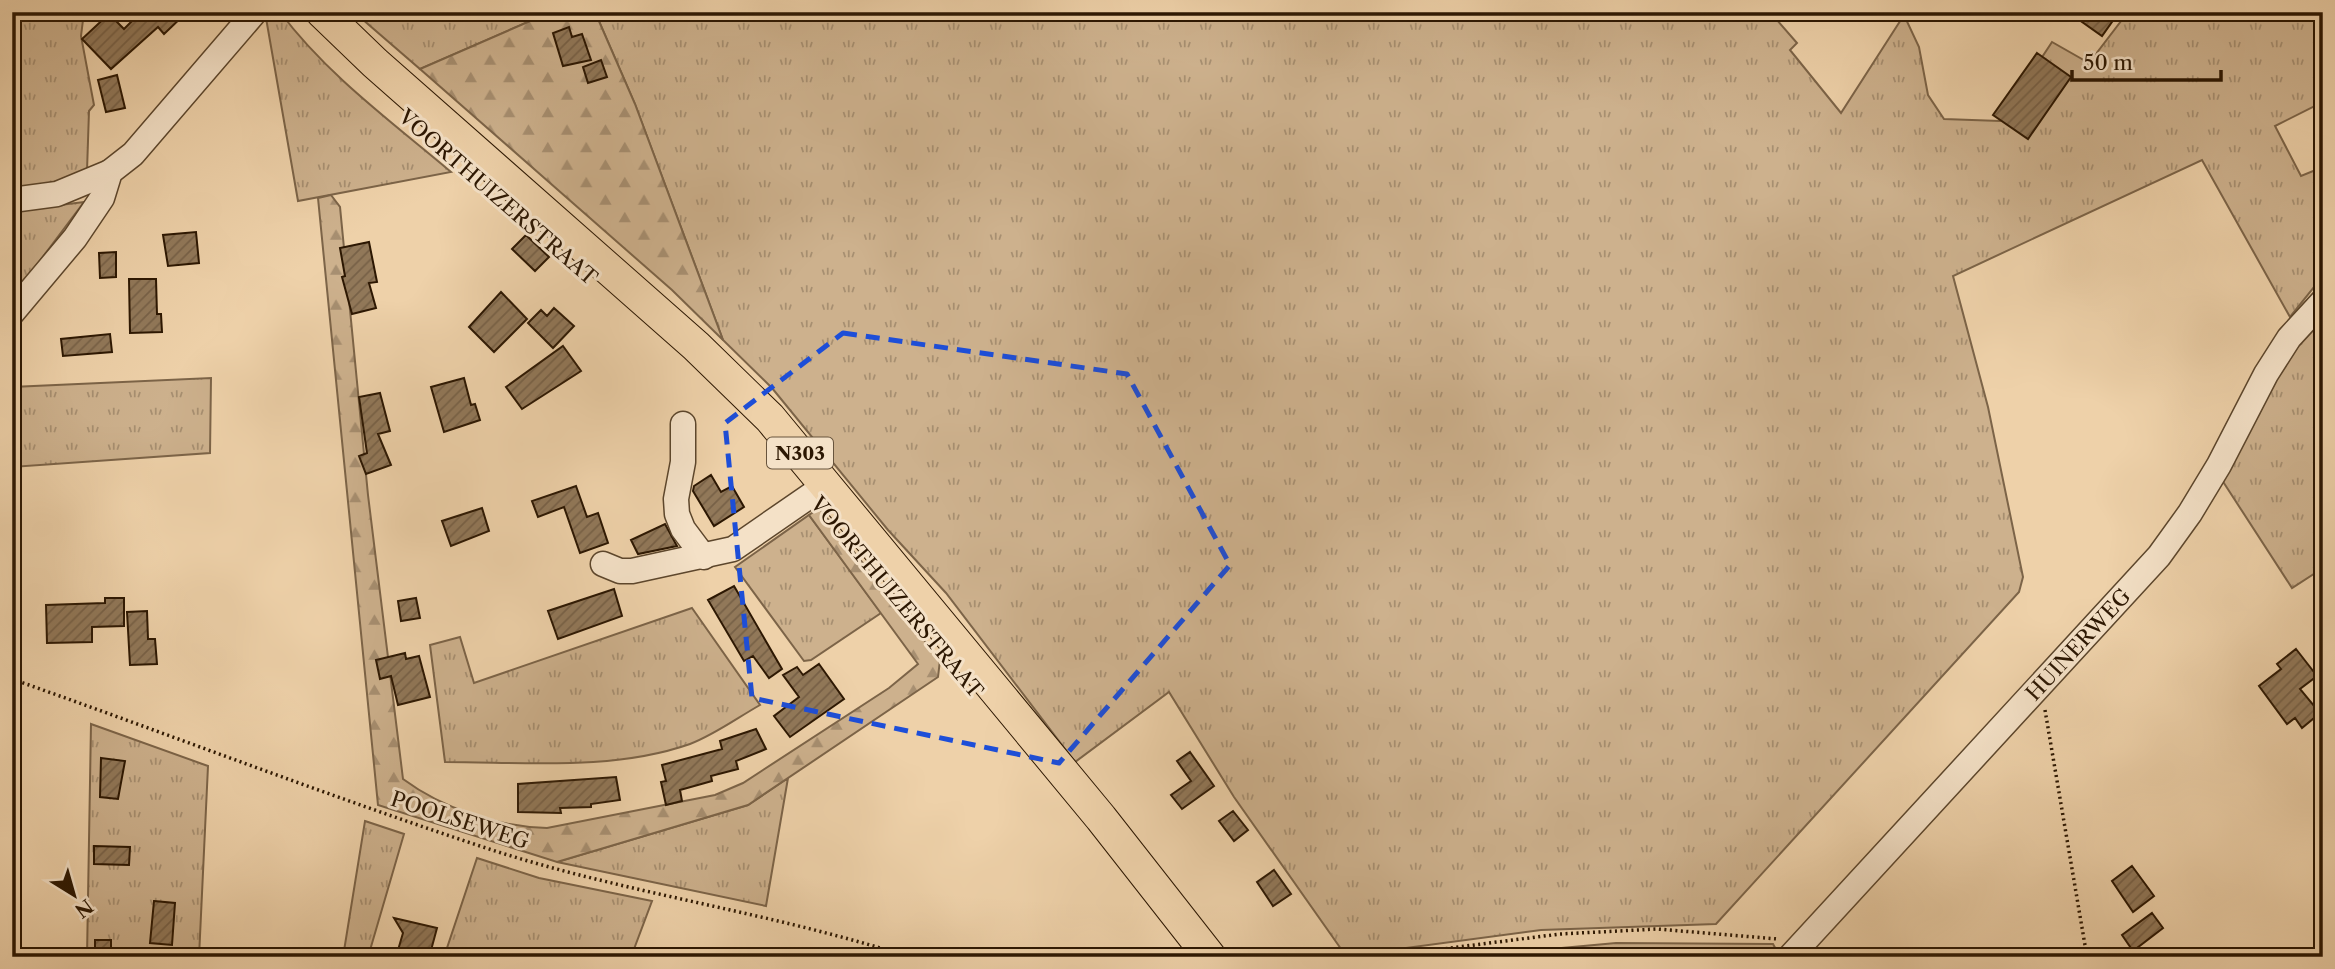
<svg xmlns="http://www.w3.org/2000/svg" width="2335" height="969" font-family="'Libre Caslon Text',serif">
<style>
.grass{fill:url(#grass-tufts);stroke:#7c6448;stroke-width:2}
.forest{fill:url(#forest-firs);stroke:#7c6448;stroke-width:2}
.building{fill:url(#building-hatch);stroke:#2c1702;stroke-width:2}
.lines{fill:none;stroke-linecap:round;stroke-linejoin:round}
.minor-casing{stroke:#5c462c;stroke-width:27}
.major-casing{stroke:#2c1702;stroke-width:34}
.path{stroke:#2c1702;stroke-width:3.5;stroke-dasharray:2 3.5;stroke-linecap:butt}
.minor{stroke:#f4e1c7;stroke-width:24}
.major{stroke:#eed1a9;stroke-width:32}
.marked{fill:none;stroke:#1d4ed8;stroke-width:5;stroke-dasharray:14 9;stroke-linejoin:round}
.labels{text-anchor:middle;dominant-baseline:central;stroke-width:6;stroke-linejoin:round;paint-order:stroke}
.shield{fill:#f4e1c7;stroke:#68543d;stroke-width:2}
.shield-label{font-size:19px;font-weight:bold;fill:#2c1702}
.street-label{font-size:21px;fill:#2c1702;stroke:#f4e1c7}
</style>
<defs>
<pattern id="grass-tufts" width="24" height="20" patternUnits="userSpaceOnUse" patternTransform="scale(1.75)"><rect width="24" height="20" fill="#cdb18d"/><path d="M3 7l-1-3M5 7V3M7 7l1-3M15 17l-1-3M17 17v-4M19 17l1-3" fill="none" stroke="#a78f71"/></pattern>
<pattern id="forest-firs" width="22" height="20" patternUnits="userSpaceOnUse" patternTransform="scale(1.75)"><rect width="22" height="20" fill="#cdb18d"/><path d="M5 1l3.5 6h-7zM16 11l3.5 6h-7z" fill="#a78f71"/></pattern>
<pattern id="building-hatch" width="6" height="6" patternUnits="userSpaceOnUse" patternTransform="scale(1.75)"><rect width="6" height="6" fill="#917859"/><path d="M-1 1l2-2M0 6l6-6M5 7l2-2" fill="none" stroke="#776147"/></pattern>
</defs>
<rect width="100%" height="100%" fill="#eed1a9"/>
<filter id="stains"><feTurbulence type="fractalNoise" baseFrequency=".00286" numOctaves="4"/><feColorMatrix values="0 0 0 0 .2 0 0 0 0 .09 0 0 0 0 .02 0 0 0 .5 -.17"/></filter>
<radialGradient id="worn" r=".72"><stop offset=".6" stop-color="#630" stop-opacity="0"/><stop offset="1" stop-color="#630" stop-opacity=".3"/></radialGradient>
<path class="grass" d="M12 12H84L81 36 94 105 89 111 87 171 72 178 12 191Z
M271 12H280C327 75 392 122 451 172L298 201 266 18Z
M354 12H551L420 69Z
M595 12H1770L1797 43 1790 50 1841 113 1904 15 1919 47 1928 95 1944 119 2000 121 2052 42 2089 63 2128 12H2323V102L2275 126 2301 176 2323 167V276L2290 317 2202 160 1953 276 1988 407 2023 577 2019 592 1716 924 1541 930 1346 956 1234 797 1169 692 1075 762 946 593 888 530 772 388 723 340 635 104Z
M84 202 12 298V211Z
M2323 308V568L2292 588 2220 477 2248 423Z
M211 378 210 453 12 467V387Z
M809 515 881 613 811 660 804 661 735 567Z
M692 608 760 705C737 718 714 735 690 744 613 771 525 762 445 762L430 645 460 637 474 683Z
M91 724 208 766 199 957H87Z
M788 778 766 906 557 862 748 805Z
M365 821 404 834 368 957H343Z
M477 858 539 878 652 901 631 957H444Z
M1616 943 1773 944 1778 953 1775 957H1547L1551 949Z"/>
<path class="forest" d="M551 12H595L635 104 723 340 672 290 420 69Z
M331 195 340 207 368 495 403 779C442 808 498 827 547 828L715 795 743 783 889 688 918 664 809 515 819 508 940 660 938 677 748 805 557 862 378 805 318 198Z"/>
<path class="building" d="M141 12H187L164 34 158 27 111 69 82 39 109 14 124 29Z
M2068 12H2119L2102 36Z
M569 27 572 37 582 34 591 60 563 66 553 33Z
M2037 53 2071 77 2028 139 1993 115Z
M601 60 607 77 588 83 583 67Z
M117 75 125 108 106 112 98 80Z
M196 232 199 263 168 266 163 235Z
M526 235 549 257 535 271 512 249Z
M369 242 377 282 369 283 376 308 352 314 342 277 345 276 340 248Z
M116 252V277L100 278 99 253Z
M129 279H156L157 314H161L162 332 130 333Z
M501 292 527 319 494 352 469 327Z
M554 308 574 326 553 348 528 323 541 310 547 316Z
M110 334 112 352 63 356 61 339Z
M563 346 581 371 522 409 506 387Z
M464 378 471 405 475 404 480 420 444 432 431 387Z
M380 393 390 431 378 434 391 465 366 474 359 456 367 453 359 397Z
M711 475 721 492 732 486 744 507 714 526 693 491 694 486Z
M576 486 587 517 598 513 608 543 580 553 564 507 538 517 532 501Z
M482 508 489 531 451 546 442 521Z
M665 524 677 546 638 554 631 540Z
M734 586 782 669 769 678 753 656 744 661 708 600Z
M614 589 622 616 558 639 548 611Z
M105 598H124V626L92 627V642L47 643 46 605 105 603Z
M416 598 420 618 401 621 398 601Z
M147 611 148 639H155L157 664 130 665 127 612Z
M2296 649 2317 676 2300 689 2320 713 2302 728 2295 718 2287 724 2259 686 2281 669 2277 664Z
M405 653 406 659 419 656 430 697 398 705 391 676 380 679 376 660Z
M819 664 844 699 790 737 774 716 799 697 783 675 797 667 803 675Z
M756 729 766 749 736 761 738 769 711 776 712 781 680 790 682 801 666 805 661 782 666 781 662 765 722 749 720 741Z
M1190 752 1214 786 1182 809 1171 795 1191 781 1177 761Z
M101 758 125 761 118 799 100 797Z
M616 777 620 800 591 804V807L560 808 561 813 518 812V784Z
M1233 811 1248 830 1234 841 1219 821Z
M94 846 130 847 129 865 94 864Z
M2132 866 2154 896 2133 912 2112 881Z
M1274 870 1291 894 1273 906 1257 882Z
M154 901 175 903 172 945 150 943Z
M2152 913 2163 928 2133 951 2122 935Z
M394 918 437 928 430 954 416 950 414 957H396L403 933Z
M95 940H111V957H95Z"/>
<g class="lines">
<defs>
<g id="minor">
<path d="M12 200 57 194 110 172"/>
<path d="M12 313 75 238 102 198 110 172 133 154 255 12"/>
<path d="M683 424V462L676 499 677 514 683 529 704 557"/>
<path d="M603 564 620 571H632L733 549 827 484"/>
<path id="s1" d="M1790 957 2159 556 2190 513 2219 465 2266 374 2289 338 2323 301"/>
</g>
<path id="major" d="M322 12 375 63 696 346 770 418 1101 818 1210 957"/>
</defs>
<use href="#minor" class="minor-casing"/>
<use href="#major" class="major-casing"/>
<path class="path" d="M12 679C168 734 323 794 480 846 620 893 768 911 909 957
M2045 710 2087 957
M1380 957 1560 934 1657 929 1778 939"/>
<use href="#minor" class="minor"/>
<use href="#major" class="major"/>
</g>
<path class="marked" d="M843 333 1127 374 1230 565 1059 763 752 698 725 423Z"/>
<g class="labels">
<rect class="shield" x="767" y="437.5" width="66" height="31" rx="5"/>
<g class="shield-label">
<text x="800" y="453">N303</text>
</g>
<g class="street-label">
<text transform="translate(498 197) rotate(41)">VOORTHUIZERSTRAAT</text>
<text transform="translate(897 597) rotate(50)">VOORTHUIZERSTRAAT</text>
<text stroke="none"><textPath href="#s1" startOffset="425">HUINERWEG</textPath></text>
<text transform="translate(460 820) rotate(18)">POOLSEWEG</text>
</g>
</g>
<rect width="2335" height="969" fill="none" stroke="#eed1a9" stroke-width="42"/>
<rect x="14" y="14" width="2307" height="941" fill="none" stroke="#2c1702" stroke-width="3.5"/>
<rect x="21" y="21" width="2293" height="927" fill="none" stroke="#2c1702" stroke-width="2"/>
<g transform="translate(74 895) rotate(143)" stroke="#f4e1c7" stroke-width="5" paint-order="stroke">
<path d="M0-5L12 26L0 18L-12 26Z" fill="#2c1702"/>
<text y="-10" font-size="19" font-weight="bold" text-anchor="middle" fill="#2c1702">N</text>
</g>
<path d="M2072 70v10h149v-10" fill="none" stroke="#2c1702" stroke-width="3.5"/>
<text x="2083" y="70" font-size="21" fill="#2c1702" stroke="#f4e1c7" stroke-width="5" paint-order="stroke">50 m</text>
<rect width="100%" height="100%" filter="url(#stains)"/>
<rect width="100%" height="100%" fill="url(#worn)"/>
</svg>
